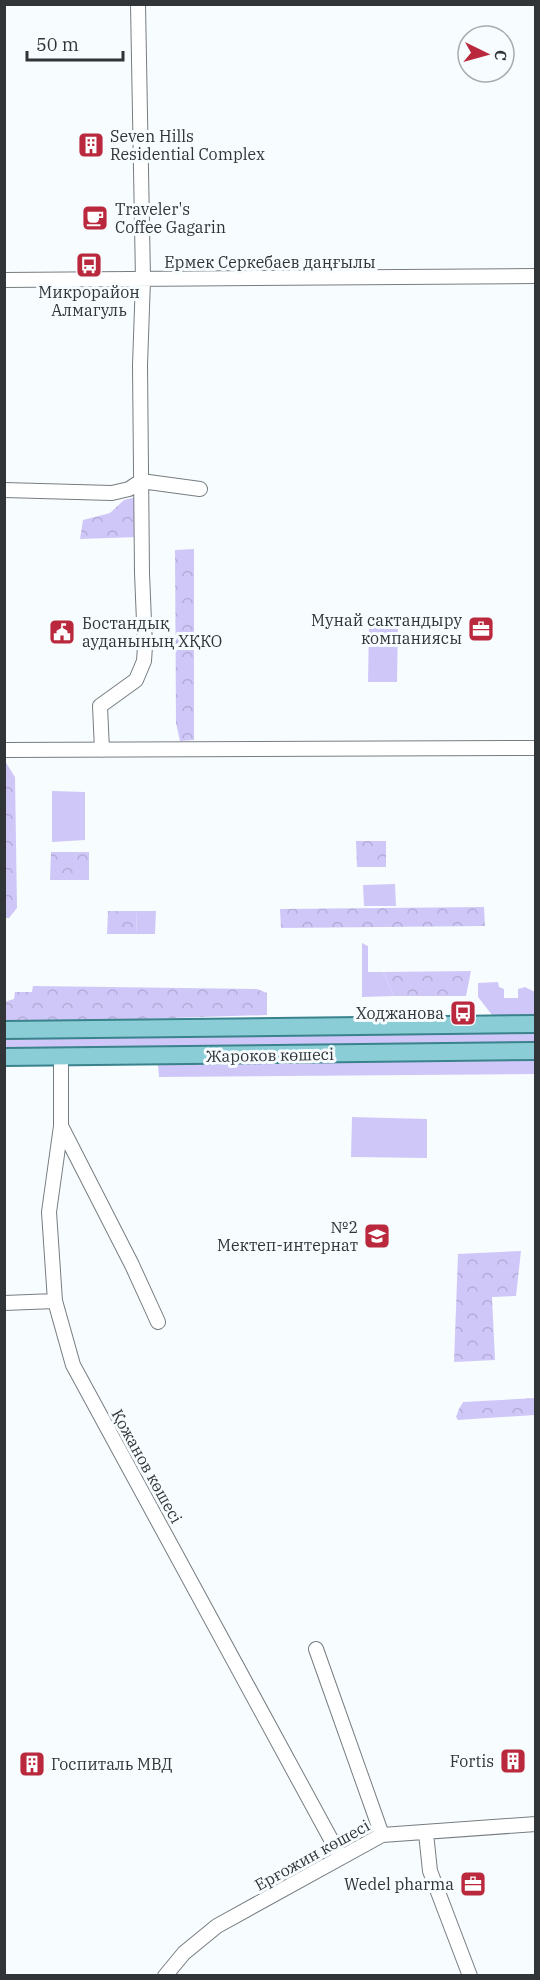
<svg xmlns="http://www.w3.org/2000/svg" width="540" height="1980" font-family="'IBM Plex Serif',serif">
<style>
.green{fill:#d0c7f9}
.forest{fill:url(#forest-crowns)}
.lines{fill:none;stroke-linecap:round;stroke-linejoin:round}
.minor-casing{stroke:#767d81;stroke-width:16}
.major-casing{stroke:#3a828c;stroke-width:20}
.minor{stroke:#fff;stroke-width:14}
.major{stroke:#8bcdd6;stroke-width:16}
.labels{text-anchor:middle;dominant-baseline:central;stroke-width:6;stroke-linejoin:round;paint-order:stroke}
.poi-label{font-size:16px;fill:#323537;stroke:#f7fcff;text-anchor:end}
.street-label{font-size:16px;fill:#323537;stroke:#f7fcff}
</style>
<defs>
<pattern id="forest-crowns" width="20" height="18" patternUnits="userSpaceOnUse" patternTransform="scale(1.5)"><rect width="20" height="18" fill="#d0c7f9"/><path d="M2 6a3 3 0 1 1 6 0M12 15a3 3 0 1 1 6 0" fill="none" stroke="#b3acd6"/></pattern>
</defs>
<rect width="100%" height="100%" fill="#f7fcff"/>
<path class="green" d="M369 625 398 626 397 682H368Z
M52 791 85 792V840L52 842Z
M395 884 396 906H364L363 885Z
M137 911H156L155 934H136Z
M362 943 368 946V972H383L394 996 362 997Z
M498 982 499 987 504 989V998H518V989L525 987 535 992V1015H492L478 997V983Z
M535 1024 536 1051 5 1057 4 1030Z
M160 1060H535L536 1074 159 1077 158 1065Z
M352 1117 427 1119V1158L351 1157Z"/>
<path class="forest" d="M136 497 138 537 80 539 83 520 110 513 124 500Z
M194 549V740L180 741 176 723 175 550Z
M5 761 15 777 17 908 9 918H5Z
M356 841H386V867H357Z
M51 852H89V880H50Z
M484 907 485 926 281 928 280 909Z
M108 911H137L136 934H107Z
M471 971 466 996H394L383 972Z
M33 986 257 989 267 993V1015L10 1023 5 1021 4 1002 14 999 15 992H32Z
M364 1008 432 1010C410 1018 386 1018 363 1018Z
M521 1251 516 1296 492 1297 495 1360 454 1362 458 1254Z
M535 1398V1415L458 1420 456 1417 459 1409 463 1402Z"/>
<g class="lines">
<defs>
<path id="minor" d="M4 280 536 276
M4 490 112 493 129 489 141 481 200 489
M4 750 536 748
M102 750 100 706 136 680 144 661 145 646 142 573 140 365 143 280 138 4
M61 1057V1126L49 1212 55 1301 73 1365 340 1856
M61 1126 132 1265 158 1322
M4 1303 55 1301
M316 1649 382 1835
M426 1833 430 1871 470 1976
M165 1976 184 1953 217 1926 382 1835 536 1824"/>
<path id="major" d="M4 1030 536 1024
M4 1057 536 1051"/>
</defs>
<use href="#minor" class="minor-casing"/>
<use href="#major" class="major-casing"/>
<use href="#minor" class="minor"/>
<use href="#major" class="major"/>
</g>
<defs>
<symbol id="building-square" viewBox="-11 -11 22 22"><rect x="-9" y="-9" width="18" height="18" rx="4" fill="#b9283c" stroke="#f7fcff"/><path d="M-4-6H4V6H1V3H-1V6H-4ZM-2.5-4.3h1.7v1.8h-1.7ZM.8-4.3h1.7v1.8H.8ZM-2.5-1h1.7V.8h-1.7ZM.8-1h1.7V.8H.8Z" fill="#fff"/></symbol>
<symbol id="cafe-square" viewBox="-11 -11 22 22"><rect x="-9" y="-9" width="18" height="18" rx="4" fill="#b9283c" stroke="#f7fcff"/><path d="M-5.5-4.5H6V0H3Q3 3.5 0 3.5H-2.5Q-5.5 3.5-5.5 0ZM3-3.2v2h1.7v-2ZM-6 4.5H4V6H-6Z" fill="#fff"/></symbol>
<symbol id="bus-square" viewBox="-11 -11 22 22"><rect x="-9" y="-9" width="18" height="18" rx="4" fill="#b9283c" stroke="#f7fcff"/><path d="M-5-6H5V4H4V6H2V4H-2V6H-4V4H-5ZM-3.5-4V0h7V-4ZM-3.5 1.2v1.5H-2V1.2ZM2 1.2v1.5H3.5V1.2Z" fill="#fff"/></symbol>
<symbol id="office-square" viewBox="-11 -11 22 22"><rect x="-9" y="-9" width="18" height="18" rx="4" fill="#b9283c" stroke="#f7fcff"/><path d="M-6-3h4V-5.5h4V-3h4V5H-6ZM-1-4.5V-3h2v-1.5ZM-6 0V1H6V0Z" fill="#fff"/></symbol>
<symbol id="civic-square" viewBox="-11 -11 22 22"><rect x="-9" y="-9" width="18" height="18" rx="4" fill="#b9283c" stroke="#f7fcff"/><path d="M-.6-6.5H3V-4.5H.6V-3L4-1V1h2V6H-6V1h2V-1L-.6-3ZM-1.2 2.5V6h2.4V2.5Z" fill="#fff"/></symbol>
<symbol id="school-square" viewBox="-11 -11 22 22"><rect x="-9" y="-9" width="18" height="18" rx="4" fill="#b9283c" stroke="#f7fcff"/><path d="M0-5L7-2L0 1L-7-2ZM-4 1L0 2.5L4 1V4Q0 6-4 4Z" fill="#fff"/></symbol>
</defs>
<g fill-rule="evenodd">
<use href="#building-square" x="76" y="130" width="30" height="30"/>
<use href="#cafe-square" x="80" y="203" width="30" height="30"/>
<use href="#bus-square" x="74" y="250" width="30" height="30"/>
<use href="#office-square" x="466" y="614" width="30" height="30"/>
<use href="#civic-square" x="47" y="617" width="30" height="30"/>
<use href="#bus-square" x="448" y="998" width="30" height="30"/>
<use href="#school-square" x="362" y="1221" width="30" height="30"/>
<use href="#building-square" x="498" y="1746" width="30" height="30"/>
<use href="#building-square" x="17" y="1749" width="30" height="30"/>
<use href="#office-square" x="458" y="1869" width="30" height="30"/>
</g>
<g class="labels">
<g class="poi-label">
<text x="110" y="136" text-anchor="start">Seven Hills<tspan x="110" dy="18">Residential Complex</tspan></text>
<text x="115" y="209" text-anchor="start">Traveler's<tspan x="115" dy="18">Coffee Gagarin</tspan></text>
<text x="89" y="292" text-anchor="middle">Микрорайон<tspan x="89" dy="18">Алмагуль</tspan></text>
<text x="462" y="620">Мунай сактандыру<tspan x="462" dy="18">компаниясы</tspan></text>
<text x="82" y="623" text-anchor="start">Бостандық<tspan x="82" dy="18">ауданының ХҚКО</tspan></text>
<text x="444" y="1013">Ходжанова</text>
<text x="358" y="1227">№2<tspan x="358" dy="18">Мектеп-интернат</tspan></text>
<text x="494" y="1761">Fortis</text>
<text x="51" y="1764" text-anchor="start">Госпиталь МВД</text>
<text x="454" y="1884">Wedel pharma</text>
</g>
<g class="street-label">
<text x="270" y="262">Ермек Серкебаев даңғылы</text>
<text transform="translate(270 1055) rotate(-1)">Жароков көшесі</text>
<text transform="translate(147 1466) rotate(61)">Қожанов көшесі</text>
<text transform="translate(312 1855) rotate(-29)">Ерғожин көшесі</text>
</g>
</g>
<rect width="540" height="1980" fill="none" stroke="#323537" stroke-width="12"/>
<g transform="translate(486 54) rotate(95)"><circle r="28" fill="#f7fcff" stroke="#a8acaf" stroke-width="1.5"/>
<path d="M0-4.5L10 22L0 15L-10 22Z" fill="#b9283c"/>
<text y="-9" font-size="16" font-weight="bold" text-anchor="middle" fill="#323537">С</text>
</g>
<path d="M27 51v9h96v-9" fill="none" stroke="#323537" stroke-width="3"/>
<text x="36" y="51" font-size="18" fill="#323537" stroke="#f7fcff" stroke-width="4.5" paint-order="stroke">50 m</text>
</svg>
